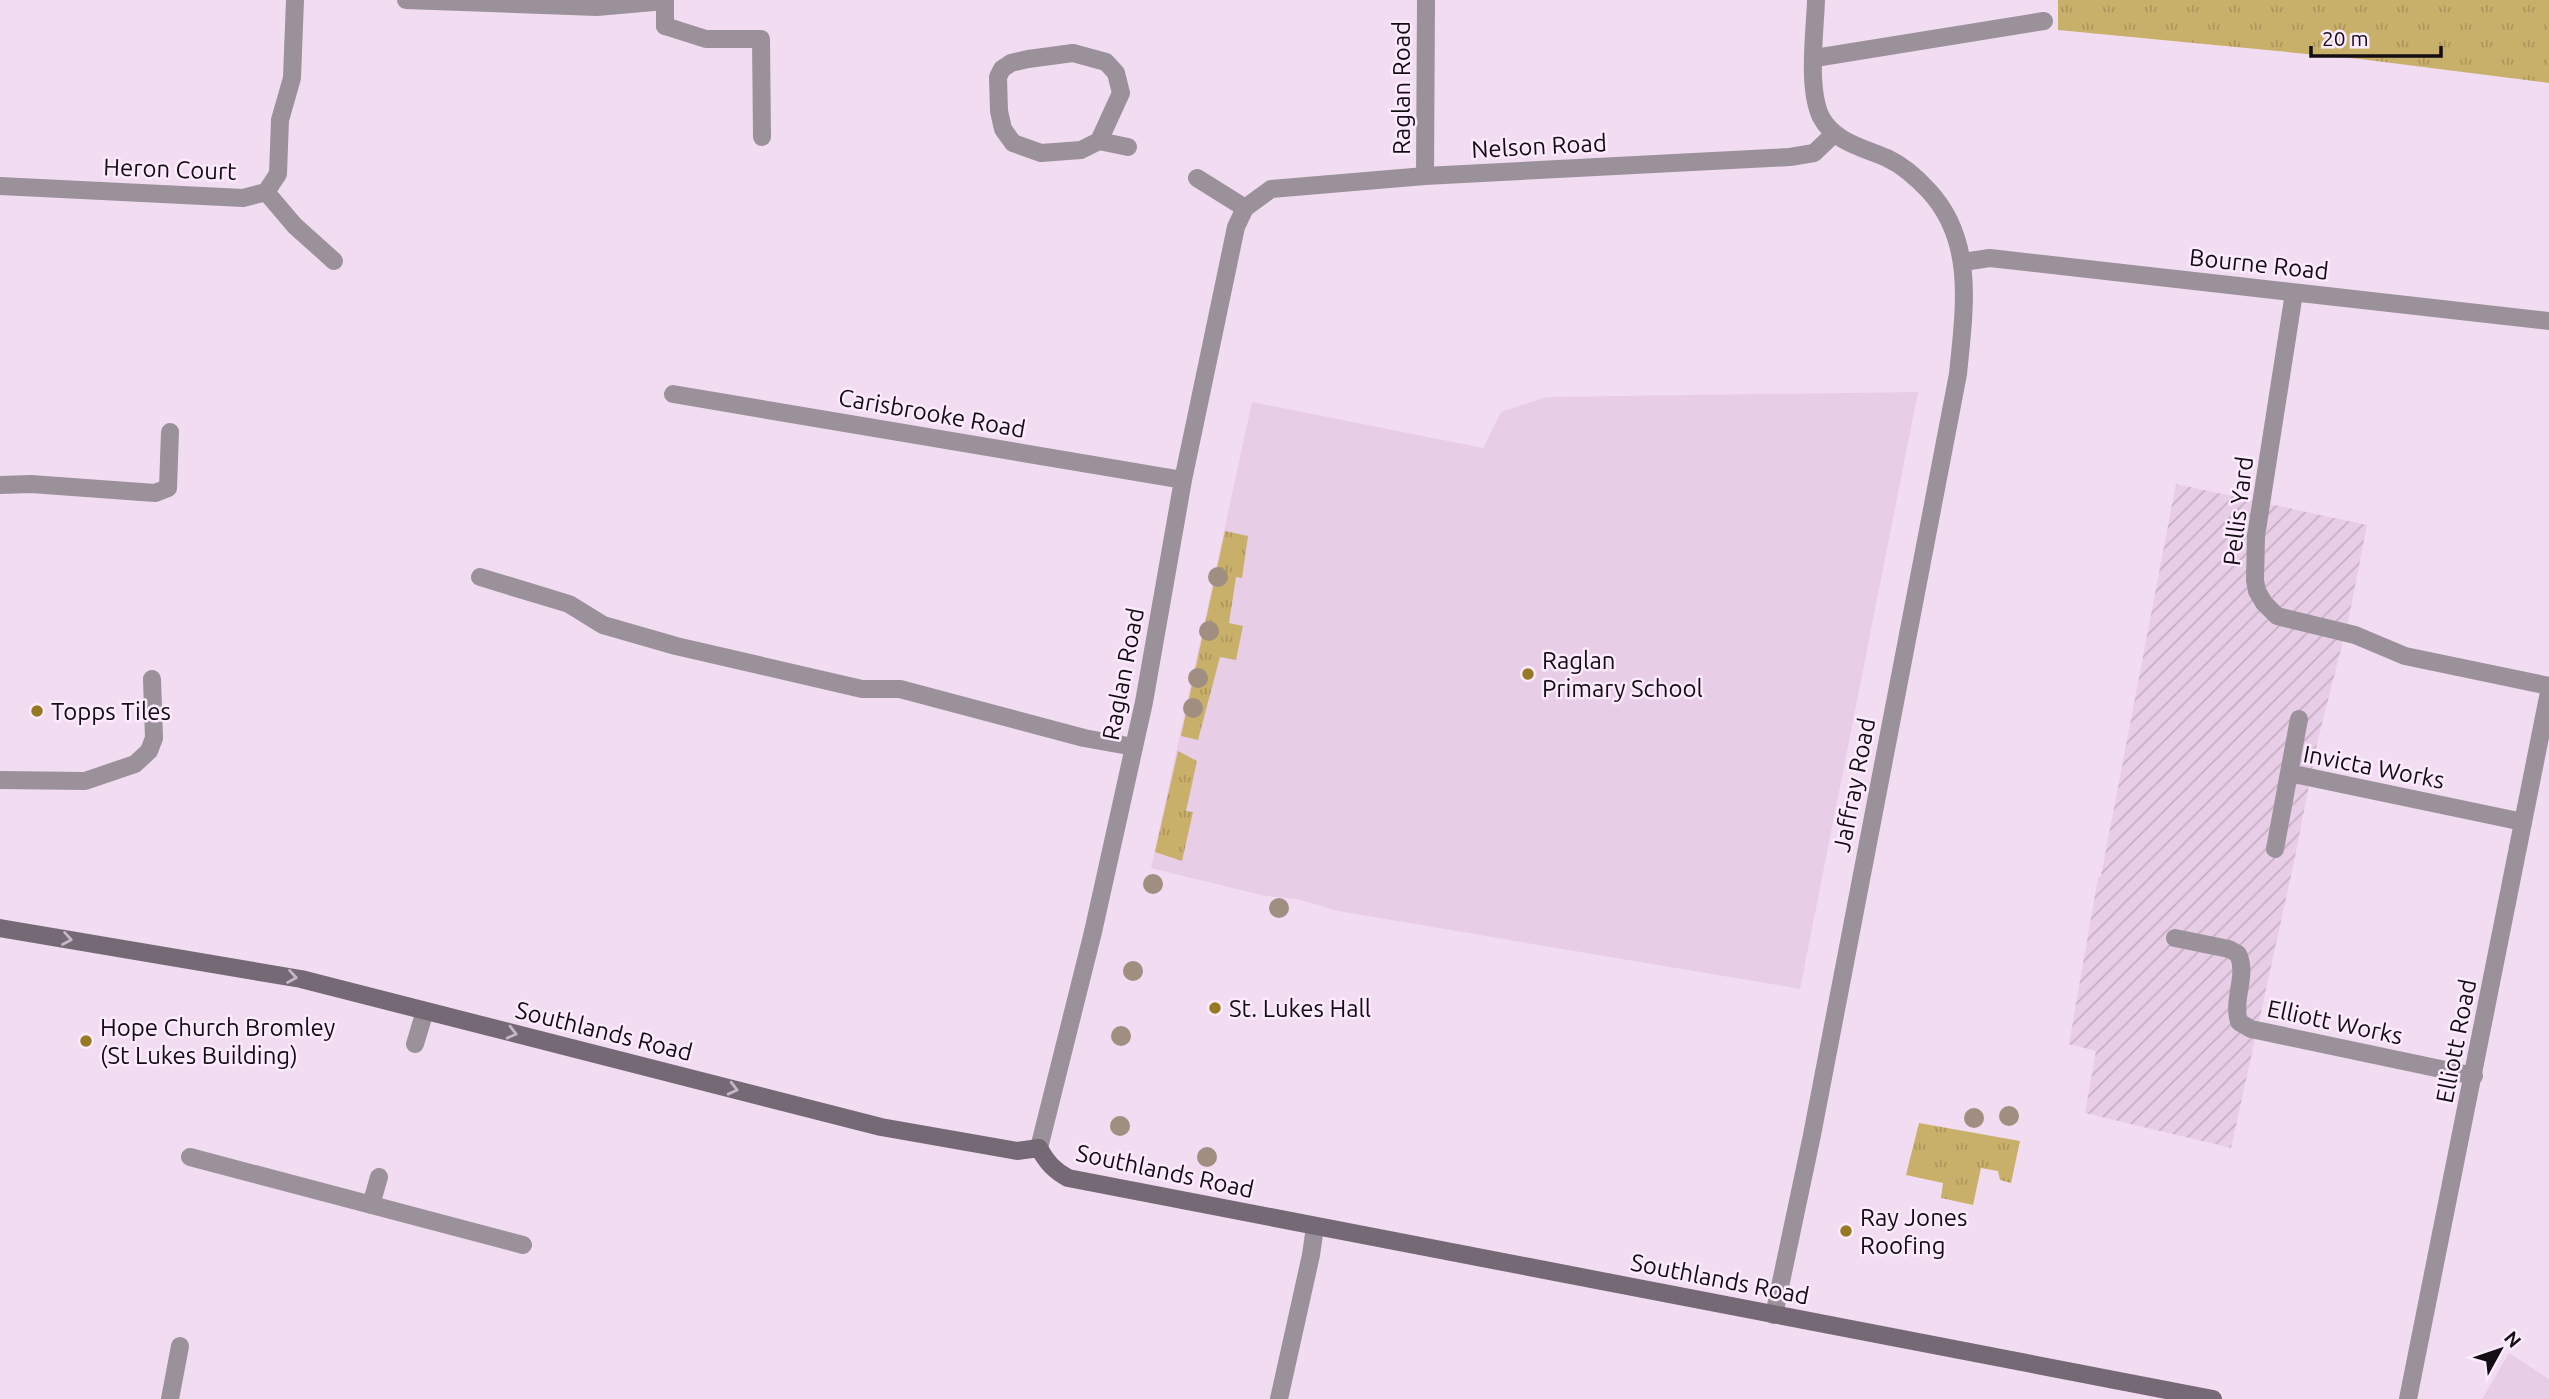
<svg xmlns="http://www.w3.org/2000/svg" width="2549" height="1399" font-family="Ubuntu,sans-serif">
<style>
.built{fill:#e8cde7}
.industrial{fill:url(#industrial-furrows)}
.grass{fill:url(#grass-tufts)}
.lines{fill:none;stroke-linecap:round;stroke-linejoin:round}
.lane{stroke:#9a919a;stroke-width:18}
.street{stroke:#9a919a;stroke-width:18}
.secondary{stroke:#766976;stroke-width:18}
.tree{fill:#a08e81}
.oneway{stroke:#c6b7c6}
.poi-dot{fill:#967922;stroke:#fcebfc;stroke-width:2.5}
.labels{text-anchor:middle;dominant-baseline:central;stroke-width:5;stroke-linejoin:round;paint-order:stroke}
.street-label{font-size:24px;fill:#140d14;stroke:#fcebfc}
.poi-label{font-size:24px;fill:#140d14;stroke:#fcebfc;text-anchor:start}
</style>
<defs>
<pattern id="industrial-furrows" width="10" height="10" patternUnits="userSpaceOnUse" patternTransform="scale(1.75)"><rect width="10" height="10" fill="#e8cde7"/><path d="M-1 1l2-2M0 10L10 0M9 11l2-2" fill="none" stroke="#c6afc5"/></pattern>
<pattern id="grass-tufts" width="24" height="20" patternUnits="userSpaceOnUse" patternTransform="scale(1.75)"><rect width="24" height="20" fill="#c9b06a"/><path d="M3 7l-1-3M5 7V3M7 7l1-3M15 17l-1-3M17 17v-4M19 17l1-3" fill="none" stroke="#ac965b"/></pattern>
</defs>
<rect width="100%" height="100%" fill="#f2dcf1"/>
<path class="built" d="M1918 392 1800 989 1338 911 1297 899 1265 896 1151 868 1252 402 1483 448 1501 412 1547 397Z
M2509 1353 2549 1379V1399H2482Z"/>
<path class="industrial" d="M2176 484 2367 525 2348 622 2318 739 2294 862 2231 1148 2085 1113 2096 1051 2069 1044 2098 878 2101 876Z"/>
<path class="grass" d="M2058 0H2549V83L2360 59 2058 30Z
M1225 531 1248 536 1242 578 1236 577 1229 623 1243 626 1236 660 1220 657 1198 740 1181 736Z
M1178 751 1197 761 1186 811 1193 812 1182 861 1155 852Z
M1919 1123 2020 1141 2011 1183 2000 1180 1998 1171 1981 1168 1973 1205 1941 1198 1943 1183 1906 1175Z"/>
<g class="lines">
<path class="lane" d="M406 0 597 7 665 1
M665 26 706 39H761L762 137
M1815 58 2044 21
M1099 141 1121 93 1116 73 1106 62 1073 53 1028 59 1011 63 1002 69 998 77 999 111 1003 129 1013 143 1041 153 1081 150 1099 141 1128 147
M1197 178 1245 208
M2294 293 2256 536 2255 580 2257 591 2264 603 2277 616 2355 635 2405 656 2549 686
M0 485 31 484 155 493 168 488 170 432
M480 577 569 604 603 625 676 646 862 689H900L1084 738 1134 747
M2289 773 2299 719
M0 780 85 781 135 764 149 751 154 738 152 679
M2275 849 2289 773 2523 822
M2175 938 2229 949 2238 954C2248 975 2232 999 2239 1022L2251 1029 2474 1076
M415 1044 425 1011
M190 1157 523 1245
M371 1205 379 1177
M170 1399 180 1346"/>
<path class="street" d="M665 0V26
M1425 176 1426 0
M0 186 243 198 266 192 278 174 280 120 292 78 295 0
M266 192 295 226 334 261
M1963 262 1990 258 2549 321
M673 394 1183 480
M1039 1148 1093 932 1144 702 1183 480 1236 227 1245 208 1271 189 1425 176 1790 157 1814 153 1834 134
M1774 1315 1812 1135 1958 374C1964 311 1976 242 1929 191 1917 178 1904 166 1887 158 1864 148 1834 142 1821 117 1807 88 1815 32 1816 0
M1279 1399 1311 1255 1315 1227
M2408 1399 2549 692"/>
<path class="secondary" d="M0 928 301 979 881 1127 1017 1151 1039 1148C1047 1163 1055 1171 1068 1178L2213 1399"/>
</g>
<g class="tree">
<circle cx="1218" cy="577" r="10"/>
<circle cx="1209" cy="631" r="10"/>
<circle cx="1198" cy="678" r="10"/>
<circle cx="1193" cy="708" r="10"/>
<circle cx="1153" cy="884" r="10"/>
<circle cx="1279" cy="908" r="10"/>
<circle cx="1133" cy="971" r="10"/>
<circle cx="1121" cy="1036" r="10"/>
<circle cx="2009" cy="1116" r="10"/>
<circle cx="1974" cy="1118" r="10"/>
<circle cx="1120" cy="1126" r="10"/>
<circle cx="1207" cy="1157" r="10"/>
</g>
<defs><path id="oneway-chevron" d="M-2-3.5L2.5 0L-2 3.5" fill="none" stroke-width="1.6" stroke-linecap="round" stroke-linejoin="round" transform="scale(1.75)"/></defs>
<g class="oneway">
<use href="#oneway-chevron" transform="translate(67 939) rotate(10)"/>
<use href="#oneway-chevron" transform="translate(292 977) rotate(10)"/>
<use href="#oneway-chevron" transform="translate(512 1033) rotate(14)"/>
<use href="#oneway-chevron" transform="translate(733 1089) rotate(14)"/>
</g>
<g class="poi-dot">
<circle cx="1528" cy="674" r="7"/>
<circle cx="37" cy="711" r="7"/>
<circle cx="1215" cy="1008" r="7"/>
<circle cx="86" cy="1041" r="7"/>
<circle cx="1846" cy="1231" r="7"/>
</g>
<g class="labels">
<g class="street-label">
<text transform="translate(1401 88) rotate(-90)">Raglan Road</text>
<text transform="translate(1539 146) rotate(-3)">Nelson Road</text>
<text transform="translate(170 169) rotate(2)">Heron Court</text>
<text transform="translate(2259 264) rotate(6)">Bourne Road</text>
<text transform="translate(932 413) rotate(10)">Carisbrooke Road</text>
<text transform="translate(2238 511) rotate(-83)">Pellis Yard</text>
<text transform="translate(1123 674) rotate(-79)">Raglan Road</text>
<text transform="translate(2374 767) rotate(11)">Invicta Works</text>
<text transform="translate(1854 785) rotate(-79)">Jaffray Road</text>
<text transform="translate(2335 1022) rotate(12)">Elliott Works</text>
<text transform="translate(604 1031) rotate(14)">Southlands Road</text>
<text transform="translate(2456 1041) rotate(-79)">Elliott Road</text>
<text transform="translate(1165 1171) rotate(12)">Southlands Road</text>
<text transform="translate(1720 1279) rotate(11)">Southlands Road</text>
</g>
<g class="poi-label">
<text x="1542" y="660">Raglan<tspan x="1542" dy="28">Primary School</tspan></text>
<text x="51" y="711">Topps Tiles</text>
<text x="1229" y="1008">St. Lukes Hall</text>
<text x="100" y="1027">Hope Church Bromley<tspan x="100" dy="28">(St Lukes Building)</tspan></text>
<text x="1860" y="1217">Ray Jones<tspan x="1860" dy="28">Roofing</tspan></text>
</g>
</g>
<g transform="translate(2500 1350) rotate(50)" stroke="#fcebfc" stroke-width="5" paint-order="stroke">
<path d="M0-5L12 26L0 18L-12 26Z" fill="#140d14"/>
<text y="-10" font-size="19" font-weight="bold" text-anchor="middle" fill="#140d14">N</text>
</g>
<path d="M2311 46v10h130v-10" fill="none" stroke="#140d14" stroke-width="3.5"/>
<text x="2322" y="46" font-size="21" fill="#140d14" stroke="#fcebfc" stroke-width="5" paint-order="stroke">20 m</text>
</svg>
